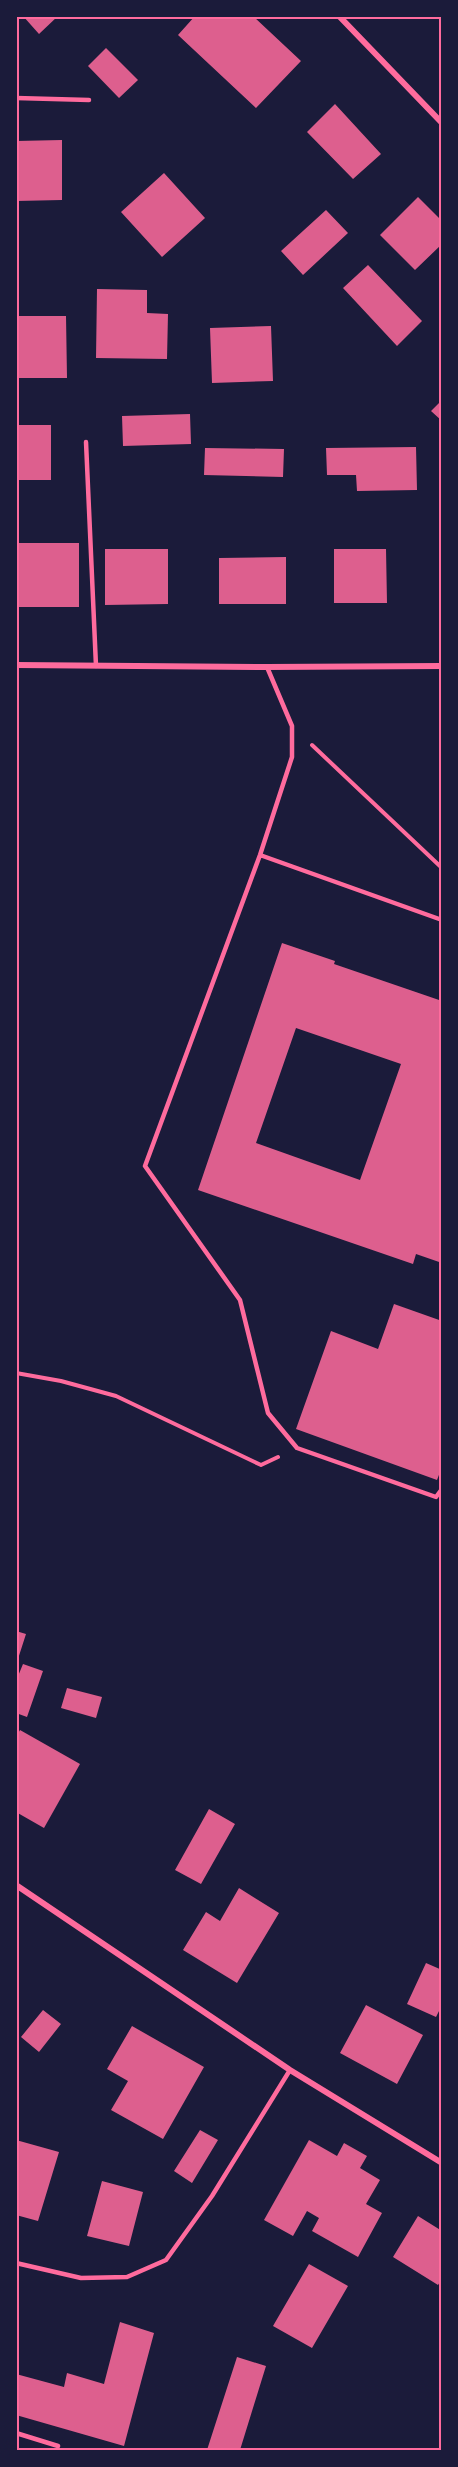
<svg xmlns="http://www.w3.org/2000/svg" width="458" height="2467" font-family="Montserrat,sans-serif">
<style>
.building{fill:#dd5f8e;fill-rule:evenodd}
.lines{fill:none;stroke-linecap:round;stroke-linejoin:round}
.path{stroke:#ff6b9d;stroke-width:4}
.service{stroke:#ff6b9d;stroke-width:4.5}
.minor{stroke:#ff6b9d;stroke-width:6}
.neatline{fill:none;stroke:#ff6b9d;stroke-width:2}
</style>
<rect width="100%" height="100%" fill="#1b1b3a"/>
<path class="building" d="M23 16H58L39 34Z
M195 16H253L301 61 256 108 178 35Z
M106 48 138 80 119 98 88 66Z
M335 104 381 154 353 179 307 132Z
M62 140V200L16 201V141Z
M164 173 205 218 162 257 121 212Z
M418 197 442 221V244L415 270 380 235Z
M326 210 348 233 303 275 281 251Z
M368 265 422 321 397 346 343 288Z
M97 289 147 290V313L168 314 167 359 96 358Z
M16 316H66L67 378H16Z
M271 326 273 381 212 383 210 328Z
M442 400V421L431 411Z
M190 414 191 444 123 446 122 416Z
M16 425H51V480H16Z
M416 447 417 490 357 491 356 475H327L326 448Z
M205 448 284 449 283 477 204 475Z
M16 543H79V607H16Z
M105 549H168V604L105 605Z
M334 549H386L387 603H334Z
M286 557V604H219V558Z
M282 943 335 961 334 964 442 1001V1263L416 1254 413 1264 198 1190ZM296 1028 401 1064 360 1180 256 1143Z
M394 1304 442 1321V1467L437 1480 296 1429 331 1331 378 1349Z
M16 1631 26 1634 17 1662H16Z
M23 1664 43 1671 27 1717 16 1713V1681Z
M67 1688 102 1697 96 1718 61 1708Z
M20 1730 80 1764 44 1828 16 1812V1737Z
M209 1809 235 1824 201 1884 175 1870Z
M239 1888 279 1913 237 1983 183 1950 206 1912 220 1921Z
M426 1963 442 1970V2005L436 2017 407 2004Z
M366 2005 423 2035 397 2084 340 2053Z
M43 2010 61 2024 39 2052 21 2037Z
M132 2026 204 2067 163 2139 111 2110 128 2081 107 2069Z
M200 2130 218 2140 192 2183 174 2171Z
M16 2140 59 2152 38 2221 16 2215Z
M309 2140 337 2156 344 2143 367 2156 360 2168 380 2180 366 2204 382 2213 358 2257 312 2231 319 2218 307 2211 293 2236 264 2220Z
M102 2181 143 2192 129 2246 87 2236Z
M418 2216 442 2231V2279L438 2285 393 2257Z
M309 2264 348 2286 312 2348 273 2326Z
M120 2322 154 2333 124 2446 16 2415V2374L64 2387 67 2373 104 2384Z
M237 2357 266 2366 240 2450H207Z"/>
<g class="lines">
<path class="path" d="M312 745 442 868
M16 1373 61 1381 116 1396 261 1465 278 1457"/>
<path class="service" d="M16 98 89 100
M86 442 96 666
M267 667 292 726V757L260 855 145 1166 240 1300 268 1413 297 1448 436 1497 442 1489
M260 855 442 920
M16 2263 81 2278 127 2277 166 2260 212 2196 290 2070
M16 2433 58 2446"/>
<path class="minor" d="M339 16 442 123
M16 665 267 667 442 666
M16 1885 290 2070 442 2163"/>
</g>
<rect width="458" height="2467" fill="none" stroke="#1b1b3a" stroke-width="36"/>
<rect x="18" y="18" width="422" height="2431" class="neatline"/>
</svg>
